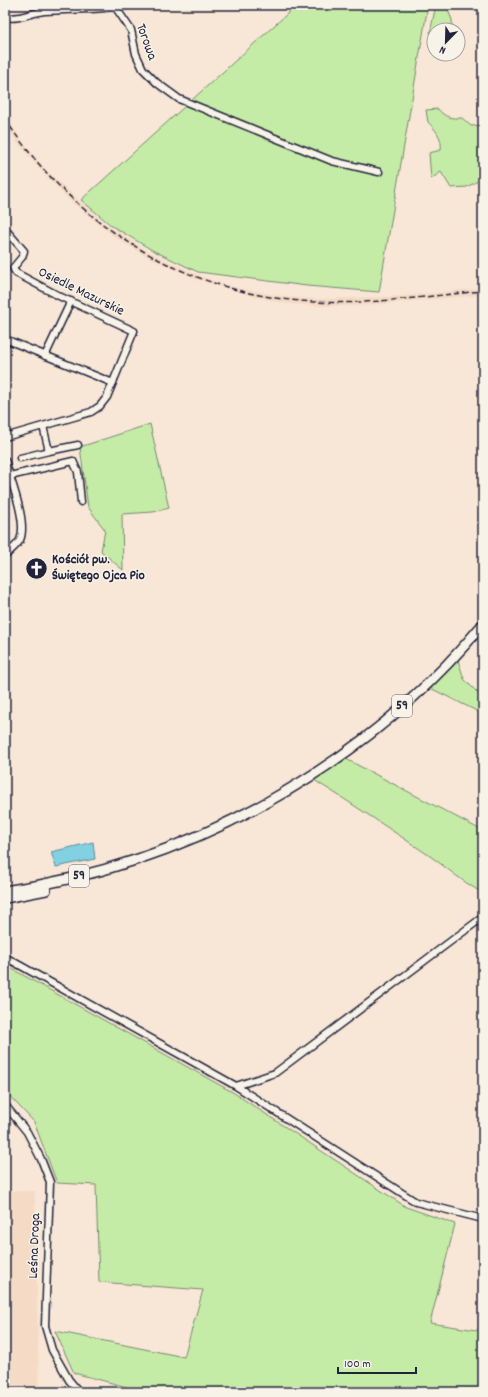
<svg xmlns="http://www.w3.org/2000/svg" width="488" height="1397" font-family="Dekko,sans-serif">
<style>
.built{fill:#f5dbc6}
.green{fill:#c5eca6;stroke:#748770}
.water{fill:#83d0e2;stroke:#5c8a9f}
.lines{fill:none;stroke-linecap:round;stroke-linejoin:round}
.minor-casing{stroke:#22223b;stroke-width:9}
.primary-casing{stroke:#22223b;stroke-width:12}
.minor{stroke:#f7f3e8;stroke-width:6}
.primary{stroke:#f7f3e8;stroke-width:9}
.rail{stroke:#22223b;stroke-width:1.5;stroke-dasharray:6 3;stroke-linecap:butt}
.labels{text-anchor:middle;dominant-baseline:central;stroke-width:3;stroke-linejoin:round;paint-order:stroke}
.shield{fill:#f7f3e8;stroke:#62616f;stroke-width:1}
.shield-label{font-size:13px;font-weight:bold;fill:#22223b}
.street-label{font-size:14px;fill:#22223b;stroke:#f7f3e8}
.poi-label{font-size:14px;font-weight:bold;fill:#22223b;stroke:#f7f3e8;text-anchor:start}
</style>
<rect width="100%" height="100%" fill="#f8e7d6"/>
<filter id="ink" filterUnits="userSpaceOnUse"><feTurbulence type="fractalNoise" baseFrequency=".025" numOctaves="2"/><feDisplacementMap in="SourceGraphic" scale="8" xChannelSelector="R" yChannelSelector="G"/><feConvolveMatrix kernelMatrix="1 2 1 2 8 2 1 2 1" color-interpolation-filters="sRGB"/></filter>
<g filter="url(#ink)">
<path class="built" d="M5 115 21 139 46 170 102 221 149 252 200 276 233 287 287 297 317 299 402 296 483 288V295L358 306H318L287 304 256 297 198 280 142 254 116 238 69 200 43 173 16 141 5 123Z
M5 1191H35L39 1392H5Z"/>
<path class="green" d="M297 5H428L379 292 307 286 198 272 152 250 112 226 81 200Z
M436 5H446L452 20V30H434V36L430 33Z
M438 109C444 117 452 119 462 118L471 126 483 125V178L467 187 451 188 441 172 431 179 429 153 441 150C443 138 435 129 428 122L426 110Z
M150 424 169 508 153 512 122 514 123 570 101 551 105 530 88 507 80 447Z
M457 657 464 679 483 698V714L428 687Z
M346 759 483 831V893C464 883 447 868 430 856 391 830 353 804 314 780Z
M5 965 234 1093 406 1207 455 1224 430 1323 483 1331V1392H146L74 1373 55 1331 184 1357 203 1290 99 1282 96 1185 57 1183 34 1122 5 1091Z"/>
<path class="water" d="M93 842 95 859 56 867 51 852Z"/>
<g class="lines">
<defs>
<path id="minor" d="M116 8 131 30 136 54 143 69 157 83 179 99 332 161 379 172
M5 17C19 20 30 13 44 11 73 9 102 10 131 5
M5 229 24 251 22 257 13 268 16 273 59 296 134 331 107 397 100 406 91 412 5 437
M5 339 113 383
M45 356 71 301
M49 451 78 445
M20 458 49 451 43 426
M5 460C10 479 28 522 20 540 16 547 10 550 5 556
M10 476 73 461 78 472 81 502
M5 957 236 1086 416 1202 483 1219
M236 1086 275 1073 483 917
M5 1105 27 1132 41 1159 50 1182 45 1326 52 1350 69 1380 79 1392"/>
<path id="primary" d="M5 891C189 864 364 768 483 624
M5 898 46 890"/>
</defs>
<use href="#minor" class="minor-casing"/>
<use href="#primary" class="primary-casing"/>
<use href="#minor" class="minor"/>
<use href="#primary" class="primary"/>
<path class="rail" d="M5 119C75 225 185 295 314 302 370 305 427 296 483 291"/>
</g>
</g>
<defs>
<symbol id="church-disc" viewBox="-11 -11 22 22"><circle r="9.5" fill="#22223b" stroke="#f7f3e8"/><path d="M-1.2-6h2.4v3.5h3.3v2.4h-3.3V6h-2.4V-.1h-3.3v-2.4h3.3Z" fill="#fff"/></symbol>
</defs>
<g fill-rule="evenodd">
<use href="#church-disc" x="24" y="556" width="25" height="25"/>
</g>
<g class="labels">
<g class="shield">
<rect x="392" y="695" width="20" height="22" rx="3"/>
<rect x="69" y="865" width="20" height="22" rx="3"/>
</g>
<g class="shield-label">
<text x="402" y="706">59</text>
<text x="79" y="876">59</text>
</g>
<g class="street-label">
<text transform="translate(146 42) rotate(70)">Torowa</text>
<text transform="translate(81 292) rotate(26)">Osiedle Mazurskie</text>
<text transform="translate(35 1246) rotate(-88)">Leśna Droga</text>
</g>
<g class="poi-label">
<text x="52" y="560">Kościół pw.<tspan x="52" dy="16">Świętego Ojca Pio</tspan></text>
</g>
</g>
<rect width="488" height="1397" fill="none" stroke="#f7f3e8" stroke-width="20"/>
<rect x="10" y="10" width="468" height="1377" fill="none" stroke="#22223b" stroke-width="1.5" filter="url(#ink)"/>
<g transform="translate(446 42) rotate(203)"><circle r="19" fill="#f7f3e8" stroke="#a29fa3"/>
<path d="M0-3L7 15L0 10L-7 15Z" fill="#22223b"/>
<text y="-6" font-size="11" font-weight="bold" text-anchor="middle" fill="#22223b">N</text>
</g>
<path d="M338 1367v6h78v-6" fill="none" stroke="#22223b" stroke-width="2"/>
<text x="344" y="1367" font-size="12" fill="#22223b" stroke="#f7f3e8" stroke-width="3" paint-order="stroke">100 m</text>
</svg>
